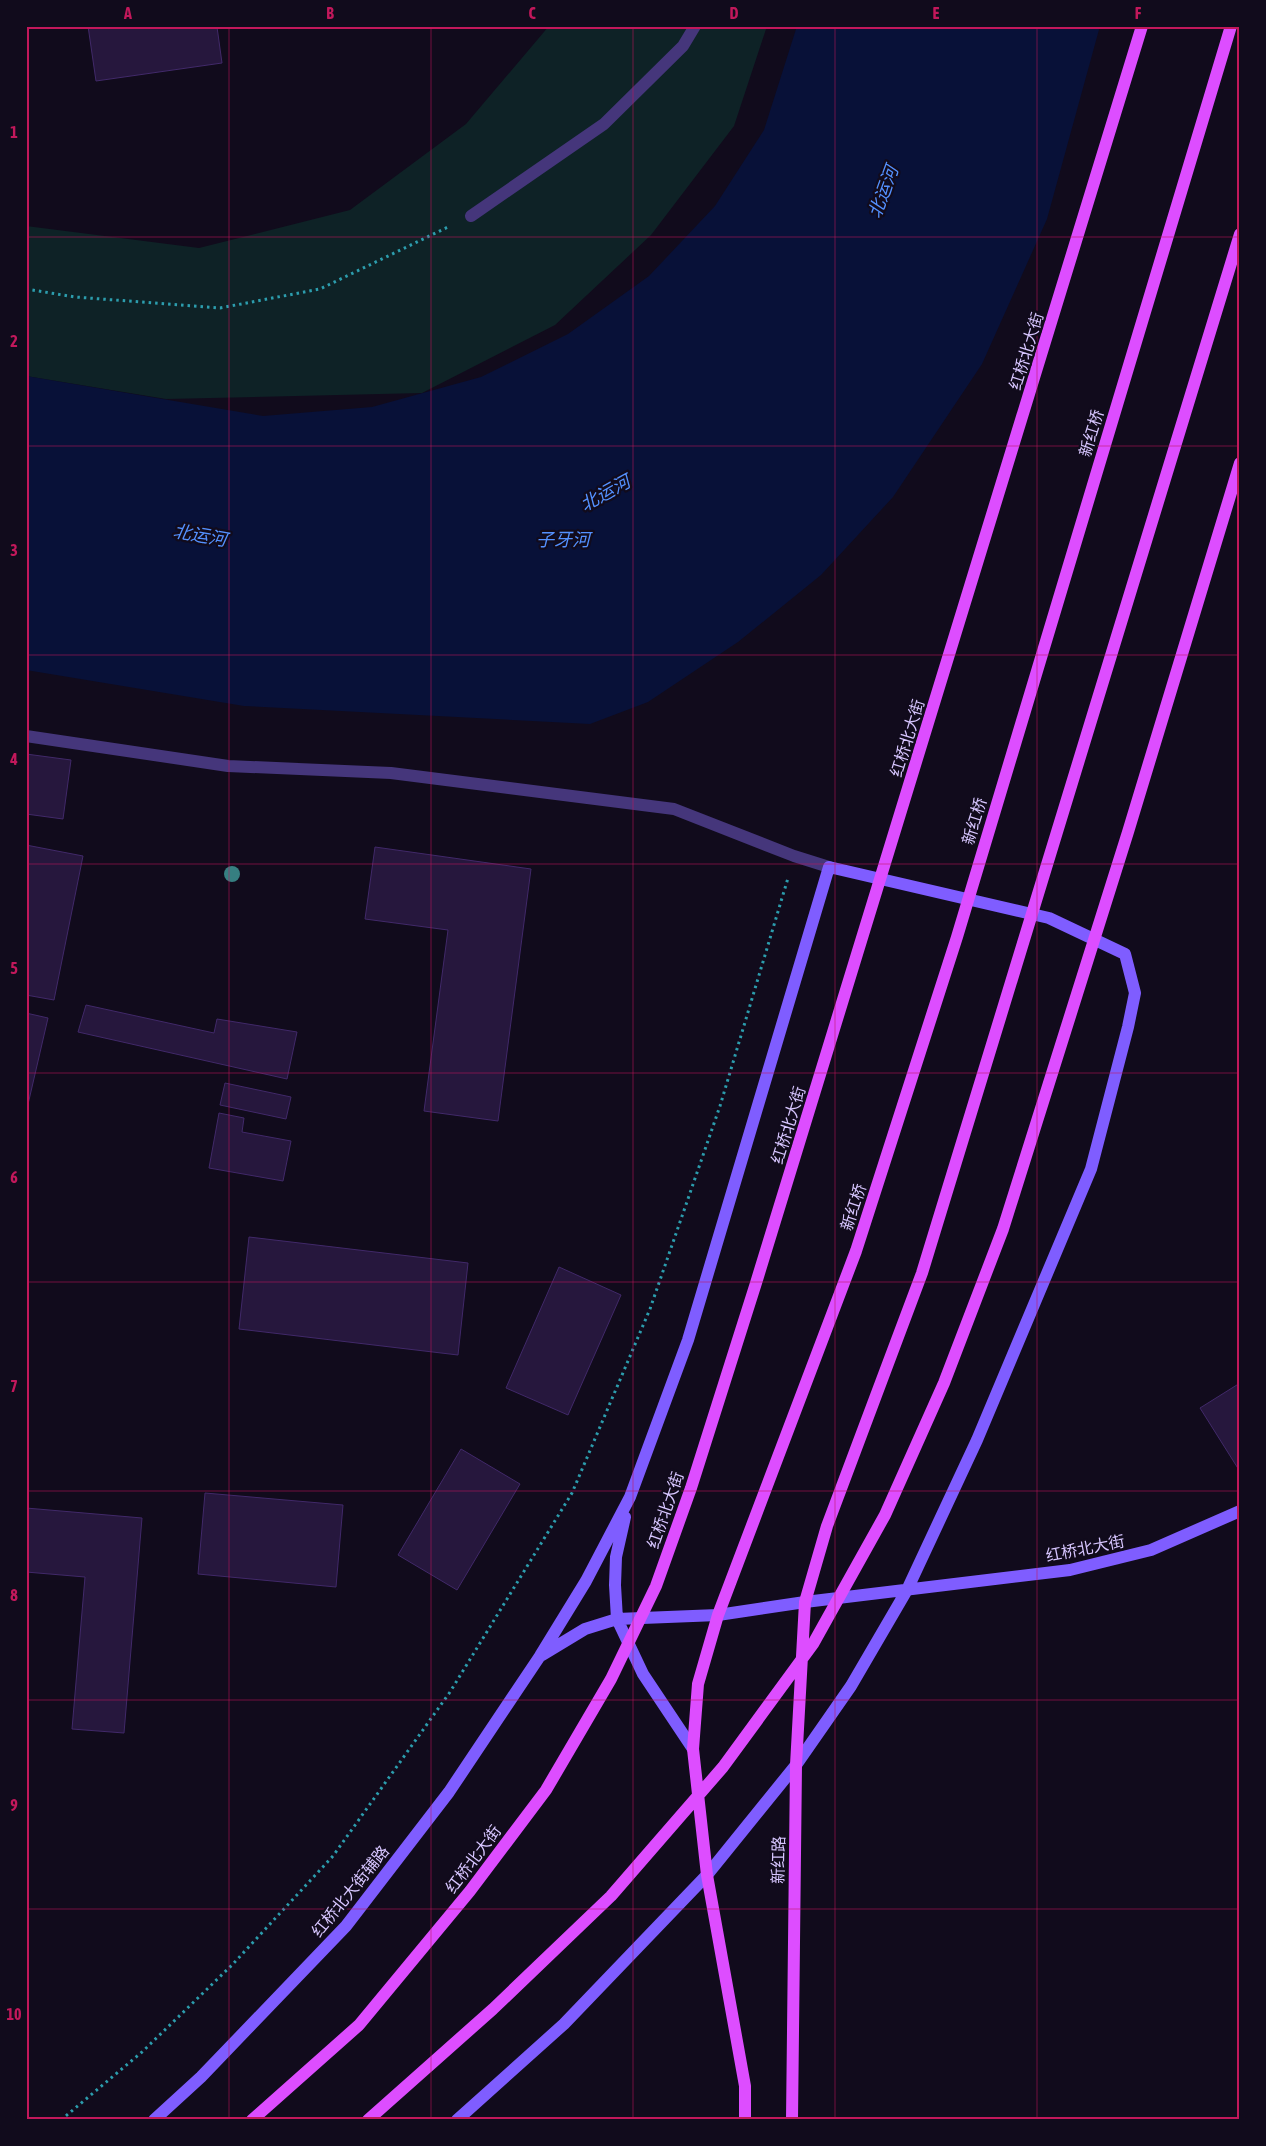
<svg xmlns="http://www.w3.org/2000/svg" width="1266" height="2146" font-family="'Asap Condensed','Noto Sans SC',sans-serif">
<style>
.green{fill:#0e2226}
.water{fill:#081138}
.building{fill:#26173d;stroke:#412969}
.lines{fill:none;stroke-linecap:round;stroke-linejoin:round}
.path{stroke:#2c9dad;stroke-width:3;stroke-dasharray:2.5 4;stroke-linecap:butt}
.street{stroke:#45367b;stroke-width:12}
.secondary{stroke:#7f5dff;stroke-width:12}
.primary{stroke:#dd4dff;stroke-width:12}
.tree{fill:#367f81}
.grid{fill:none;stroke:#c2185b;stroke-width:1;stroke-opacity:0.55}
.labels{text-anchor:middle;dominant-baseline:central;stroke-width:4.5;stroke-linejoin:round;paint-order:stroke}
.street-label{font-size:16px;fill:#d7c6ff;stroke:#110b1c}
.water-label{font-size:18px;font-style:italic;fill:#5491ff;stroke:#110b1c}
.neatline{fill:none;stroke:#c2185b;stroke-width:2}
.grid-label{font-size:16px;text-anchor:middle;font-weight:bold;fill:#c2185b}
</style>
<rect width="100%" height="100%" fill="#110b1c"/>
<path class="green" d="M549 26H767L734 126 651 235 555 325 422 393 166 399 26 376V226L199 248 350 210 466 124Z"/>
<path class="water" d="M797 26H1100L1047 219 982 364 893 497 821 575 738 642 648 702 590 724 244 706 26 670V376L263 416 372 407 481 377 568 334 649 276 715 206 764 130Z"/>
<path class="building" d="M88 26H221L217 27 222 63 96 81Z
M26 754 71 760 63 819 26 814Z
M26 845 83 856 54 1000 26 995Z
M375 847 531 869 498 1121 424 1111 448 930 365 919Z
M86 1005 214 1033 217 1019 297 1032 287 1079 78 1032Z
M26 1013 48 1018 26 1113Z
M225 1083 291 1097 286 1119 220 1105Z
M219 1113 244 1118 242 1132 291 1141 283 1181 209 1168Z
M249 1237 468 1263 458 1355 239 1329Z
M559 1267 621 1295 568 1415 506 1388Z
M1240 1383V1469L1239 1470 1200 1408Z
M461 1449 520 1484 457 1590 398 1555Z
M205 1493 343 1505 336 1587 198 1574Z
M26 1508 142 1518 124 1733 72 1729 85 1577 26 1572Z"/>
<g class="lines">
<path class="path" d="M26 289 75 297 220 308 320 289 450 226
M61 2120 142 2052 232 1965 333 1856 450 1692 572 1493 650 1309 720 1106 788 878"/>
<path class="street" d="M471 216 604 124 683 46 695 26
M26 736 228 766 391 773 674 809 794 856 829 867"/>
<path class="secondary" d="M625 1517 616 1557 615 1585 617 1619 643 1674 693 1749
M542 1655 585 1629 617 1619 718 1615 805 1602 1070 1570 1151 1550 1240 1511
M154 2120 201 2077 346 1926 449 1792 540 1656 586 1581 630 1497 688 1340 829 867 1049 918 1125 954 1135 993 1128 1027 1091 1169 977 1440 907 1590 851 1686 796 1765 707 1875 564 2024 457 2120"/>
<path class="primary" d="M252 2120 359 2025 470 1891 546 1790 611 1679 656 1586 691 1488 756 1283 1142 26
M368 2120 493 2009 611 1896 723 1767 813 1644 885 1515 944 1383 1003 1229 1128 832 1240 463
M745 2120V2086L707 1875 693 1749 698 1684 718 1615 856 1251 957 937 1231 26
M792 2120 796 1765 805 1602 827 1526 922 1273 1240 234"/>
</g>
<circle class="tree" cx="232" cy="874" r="8"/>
<path class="grid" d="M229 26V2120M431 26V2120M633 26V2120M835 26V2120M1037 26V2120M26 237H1240M26 446H1240M26 655H1240M26 864H1240M26 1073H1240M26 1282H1240M26 1491H1240M26 1700H1240M26 1909H1240"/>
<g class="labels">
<g class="street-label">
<text transform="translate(1026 351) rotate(-73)">红桥北大街</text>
<text transform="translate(1091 433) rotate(-73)">新红桥</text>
<text transform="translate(907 738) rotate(-73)">红桥北大街</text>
<text transform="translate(974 821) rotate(-73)">新红桥</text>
<text transform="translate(788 1125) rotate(-73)">红桥北大街</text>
<text transform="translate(853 1207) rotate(-72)">新红桥</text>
<text transform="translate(665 1510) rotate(-71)">红桥北大街</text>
<text transform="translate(1085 1548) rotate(-11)">红桥北大街</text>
<text transform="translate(473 1859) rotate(-53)">红桥北大街</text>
<text transform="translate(778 1860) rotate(-89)">新红路</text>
<text transform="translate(350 1891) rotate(-51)">红桥北大街辅路</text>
</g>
<g class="water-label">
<text transform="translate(883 192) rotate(-70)">北运河</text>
<text transform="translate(605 493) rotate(-29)">北运河</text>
<text transform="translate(200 535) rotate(10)">北运河</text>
<text x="563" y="539">子牙河</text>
</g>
</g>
<rect width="1266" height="2146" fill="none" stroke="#110b1c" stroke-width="55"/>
<rect x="28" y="28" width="1210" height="2090" class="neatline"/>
<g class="grid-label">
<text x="128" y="19">A</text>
<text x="330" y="19">B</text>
<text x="532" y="19">C</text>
<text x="734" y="19">D</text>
<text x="936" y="19">E</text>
<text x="1138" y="19">F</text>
<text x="14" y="138">1</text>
<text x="14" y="347">2</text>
<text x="14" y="556">3</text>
<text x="14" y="765">4</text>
<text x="14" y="974">5</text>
<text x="14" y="1183">6</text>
<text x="14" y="1392">7</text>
<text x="14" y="1601">8</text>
<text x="14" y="1811">9</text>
<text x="14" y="2020">10</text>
</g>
</svg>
